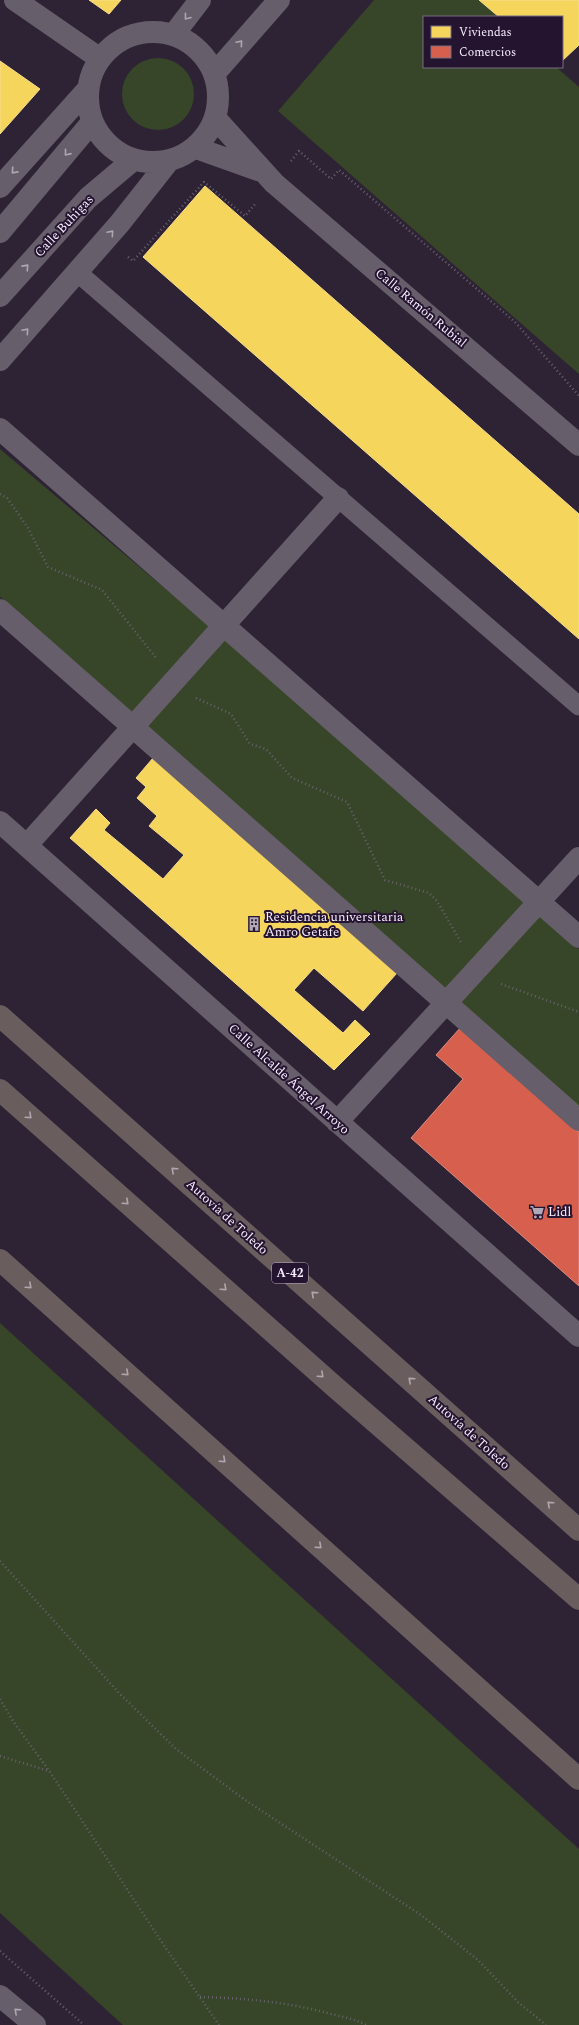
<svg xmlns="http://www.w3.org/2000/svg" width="579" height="2025" font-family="Spectral,serif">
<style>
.green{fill:#374629}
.homes{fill:#f6d55c;stroke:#f7dd8d}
.shops{fill:#d6604d;stroke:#e08b82}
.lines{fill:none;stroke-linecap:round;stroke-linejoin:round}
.path{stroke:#68616d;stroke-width:2.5;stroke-dasharray:1 3;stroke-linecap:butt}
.lane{stroke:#665e6a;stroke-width:19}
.street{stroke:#665e6a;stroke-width:22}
.secondary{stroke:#665e6a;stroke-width:22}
.highway{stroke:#6a5d5d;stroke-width:22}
.oneway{stroke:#afa6b4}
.oneway2{stroke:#b1a6ae}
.labels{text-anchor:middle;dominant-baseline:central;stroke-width:4;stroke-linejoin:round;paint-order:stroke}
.shield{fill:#251430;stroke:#b9adc0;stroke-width:1}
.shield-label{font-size:12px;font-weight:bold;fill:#f8effe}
.street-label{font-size:13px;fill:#f8effe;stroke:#251430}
.poi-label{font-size:13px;fill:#f8effe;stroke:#251430;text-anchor:start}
</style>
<rect width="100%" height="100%" fill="#2e2334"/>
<path class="green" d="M374 0H479L499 17H424V67H556L579 87V374L278 111Z
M122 94a36 36 0 1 1 72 0a36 36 0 1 1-72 0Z
M0 449 233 646 579 949V1110L0 597Z
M0 1323 579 1849V2025H123L0 1913Z"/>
<path class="homes" d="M89 0H121L109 14Z
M479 0H579V45L562 61V17H499Z
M0 61 40 89 0 134Z
M205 186 579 514V639L143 257Z
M153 758 397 973 363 1011 314 968 294 990 343 1033 355 1020 370 1034 334 1070 70 838 96 809 110 823 104 830 163 879 184 855 149 826 157 816 137 798 146 787 136 778Z"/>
<path class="shops" d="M461 1027 579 1132V1286L411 1138 463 1079 436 1055Z"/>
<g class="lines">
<path class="path" d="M291 161 299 151 331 179 339 170 515 322 579 396
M128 257 133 261 204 182 245 216 256 203
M0 494 7 498 28 528 48 567 102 590 157 659
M196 698 231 714 250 744 266 749 292 778 347 802 385 880 429 893 437 901 462 944
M501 984 579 1012
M0 1561 119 1693 176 1749 248 1802 421 1915 478 1960 518 2002 546 2025
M0 1699 13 1721 50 1772 163 1944 219 2025
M0 1756 49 1771
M0 1951 84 2025
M200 1997C244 1998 288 2002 331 2014 343 2017 355 2019 366 2025"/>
<path class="lane" d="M77 272 579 706"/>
<path class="street" d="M15 0 99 58
M88 97a65 65 0 1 1 130 0a65 65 0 1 1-130 0Z
M174 34 200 0
M215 73 279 0
M216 119 274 183 579 445
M196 148 261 171
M0 187 87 90
M0 232 92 122
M0 296 88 198 133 160
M0 360 120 223 168 162
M0 429 579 937
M0 610 579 1120
M0 822 579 1336
M27 845 338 498
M337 1122 579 858"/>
<path class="secondary" d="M0 1996 35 2025"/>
<path class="highway" d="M0 1016 579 1530
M0 1090 335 1387 579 1599
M0 1260 579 1779"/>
</g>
<defs><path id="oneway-chevron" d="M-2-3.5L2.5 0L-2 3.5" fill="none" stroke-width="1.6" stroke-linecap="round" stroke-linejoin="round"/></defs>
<g class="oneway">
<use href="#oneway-chevron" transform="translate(187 17) rotate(128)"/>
<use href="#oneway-chevron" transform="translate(240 43) rotate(-49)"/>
<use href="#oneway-chevron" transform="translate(67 153) rotate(129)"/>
<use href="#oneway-chevron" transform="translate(14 171) rotate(132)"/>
<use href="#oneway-chevron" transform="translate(111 233) rotate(-49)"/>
<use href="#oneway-chevron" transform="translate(26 267) rotate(-48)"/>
<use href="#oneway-chevron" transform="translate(26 331) rotate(-49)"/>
<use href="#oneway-chevron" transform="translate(17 2011) rotate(-138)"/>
</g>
<g class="oneway2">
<use href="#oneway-chevron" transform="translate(29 1116) rotate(42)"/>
<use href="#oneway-chevron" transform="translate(174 1170) rotate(-138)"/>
<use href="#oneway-chevron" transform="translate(126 1202) rotate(42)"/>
<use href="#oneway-chevron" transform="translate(29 1286) rotate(42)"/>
<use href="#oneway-chevron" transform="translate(224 1288) rotate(42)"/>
<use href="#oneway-chevron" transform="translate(314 1294) rotate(-138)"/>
<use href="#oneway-chevron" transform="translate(126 1373) rotate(42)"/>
<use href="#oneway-chevron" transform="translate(321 1375) rotate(42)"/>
<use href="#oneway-chevron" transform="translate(411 1380) rotate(-138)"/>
<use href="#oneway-chevron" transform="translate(223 1460) rotate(42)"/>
<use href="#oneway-chevron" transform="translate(550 1504) rotate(-138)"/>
<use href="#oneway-chevron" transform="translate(319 1546) rotate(42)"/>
</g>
<defs>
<symbol id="building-bare" viewBox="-9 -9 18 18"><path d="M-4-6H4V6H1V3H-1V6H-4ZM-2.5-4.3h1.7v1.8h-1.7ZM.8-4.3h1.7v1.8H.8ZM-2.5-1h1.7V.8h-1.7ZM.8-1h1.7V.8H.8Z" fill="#b1a8b7" stroke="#251430" stroke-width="2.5" paint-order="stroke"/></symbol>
<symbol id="supermarket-bare" viewBox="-9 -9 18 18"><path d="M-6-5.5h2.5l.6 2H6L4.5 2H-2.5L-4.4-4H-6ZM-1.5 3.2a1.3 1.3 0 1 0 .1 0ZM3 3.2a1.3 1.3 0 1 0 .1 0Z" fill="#b1a8b7" stroke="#251430" stroke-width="2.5" paint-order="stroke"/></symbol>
</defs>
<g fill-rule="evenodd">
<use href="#building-bare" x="244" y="914" width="20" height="20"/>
<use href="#supermarket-bare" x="527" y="1202" width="20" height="20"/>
</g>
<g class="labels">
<rect class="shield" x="272" y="1263" width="36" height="20" rx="3"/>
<g class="shield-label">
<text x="290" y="1273">A-42</text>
</g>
<g class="street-label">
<text transform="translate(64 226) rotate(-47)">Calle Buhigas</text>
<text transform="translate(421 308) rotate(40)">Calle Ramón Rubial</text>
<text transform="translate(289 1079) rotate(42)">Calle Alcalde Ángel Arroyo</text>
<text transform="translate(227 1217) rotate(42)">Autovía de Toledo</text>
<text transform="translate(469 1432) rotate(42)">Autovía de Toledo</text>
</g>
<g class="poi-label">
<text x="265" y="917">Residencia universitaria<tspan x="265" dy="15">Amro Getafe</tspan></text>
<text x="548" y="1212">Lidl</text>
</g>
</g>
<rect x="423" y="16" width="140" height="52" fill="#251430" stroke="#796c82"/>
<rect x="431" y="26" width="20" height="12" fill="#f6d55c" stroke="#796c82"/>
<text x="459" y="36" font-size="12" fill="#f8effe">Viviendas</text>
<rect x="431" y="46" width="20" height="12" fill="#d6604d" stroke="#796c82"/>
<text x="459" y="56" font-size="12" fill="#f8effe">Comercios</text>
</svg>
